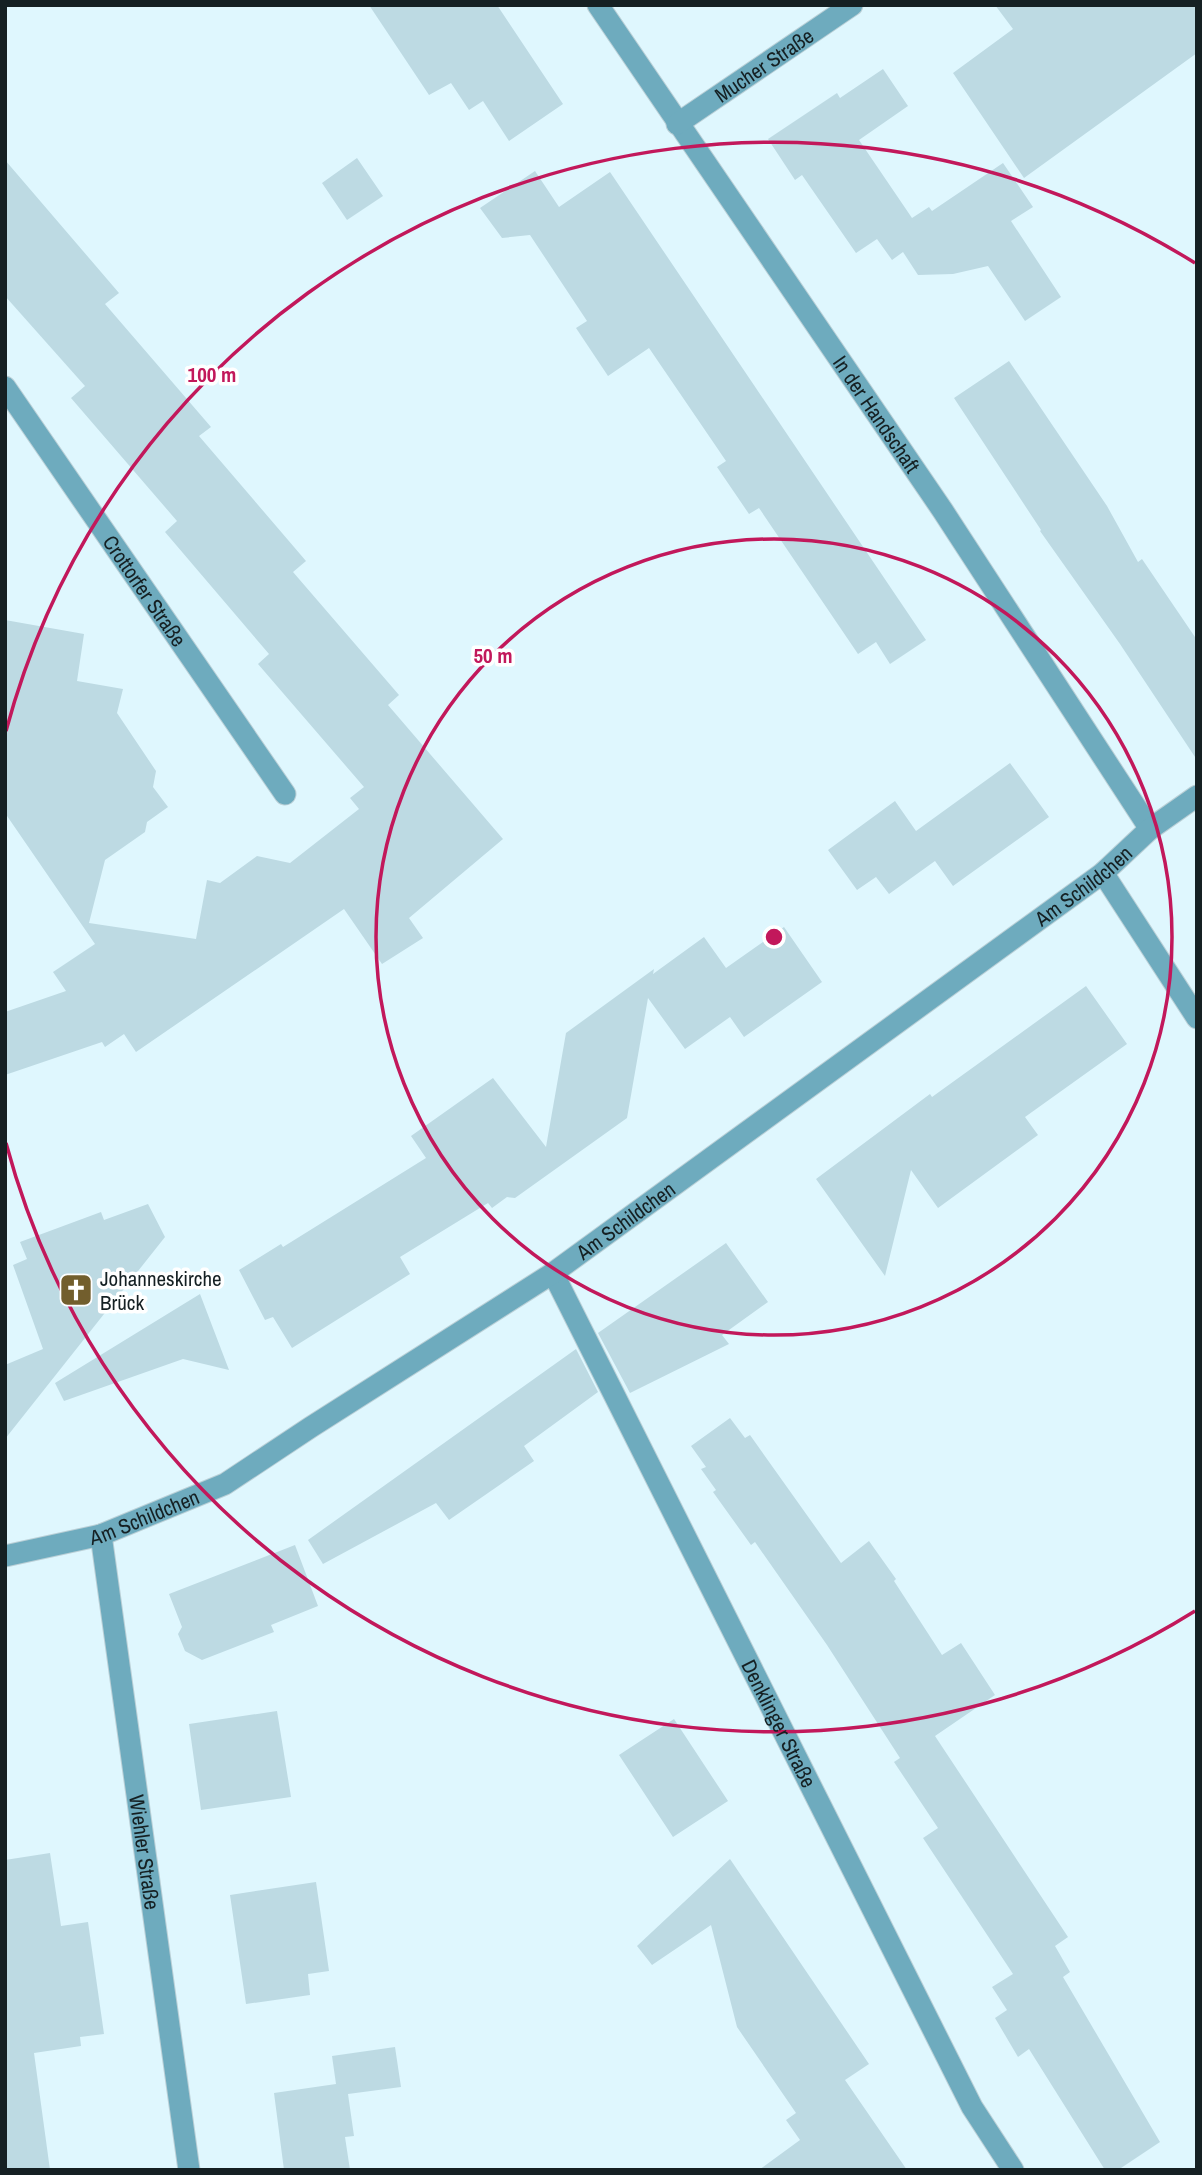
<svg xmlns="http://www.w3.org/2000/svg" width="1202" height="2175" font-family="'Archivo Narrow',sans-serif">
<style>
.building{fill:#bddae3}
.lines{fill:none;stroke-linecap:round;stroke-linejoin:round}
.minor-casing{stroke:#bbd0d7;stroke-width:23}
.minor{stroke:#6eabbe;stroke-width:21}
.ring{fill:none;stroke:#c2185b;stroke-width:3.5}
.labels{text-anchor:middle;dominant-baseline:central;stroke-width:7;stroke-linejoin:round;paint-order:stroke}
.street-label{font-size:21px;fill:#152023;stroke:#fff}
.poi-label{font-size:21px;fill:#152023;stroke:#fff;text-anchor:start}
.centre{fill:#c2185b;stroke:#fff;stroke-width:3.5}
.ring-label{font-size:21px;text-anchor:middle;font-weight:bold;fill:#c2185b;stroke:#fff;stroke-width:7;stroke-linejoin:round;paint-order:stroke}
</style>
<rect width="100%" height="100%" fill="#dff7fe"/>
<path class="building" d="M369 5H497L563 104 509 141 483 101 469 110 451 83 429 95Z
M995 5H1197V53L1024 178 953 73 1013 29Z
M883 69 908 106 859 140 912 218 929 207 932 211 1003 163 1033 207 1011 221 1061 297 1025 321 988 266 953 274 918 275 903 252 892 260 877 239 856 253 802 175 795 180 768 139 837 93 840 98Z
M357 158 383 196 347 220 322 183Z
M5 160 119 293 105 304 211 427 199 436 306 561 293 572 399 695 388 705 503 839 409 918 423 938 382 964 344 909 136 1052 124 1034 105 1047 102 1042 5 1075V1012L66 991 53 972 95 944 5 813V620L84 634 77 681 123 689 117 713 156 771 153 787 168 807 147 822 145 832 105 860 89 923 196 939 207 880 220 883 257 856 290 863 359 809 350 798 364 787 258 664 269 654 165 532 177 521 71 398 85 386 5 296Z
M535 171 559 207 610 172 926 640 890 664 876 642 858 654 759 508 749 514 717 467 726 461 649 348 608 376 576 328 587 321 530 235 502 238 480 208Z
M1009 361 1107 506 1138 562 1142 559 1197 640V760L1120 644 1040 531 1041 530 954 398Z
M1010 763 1049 817 953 886 935 861 889 894 876 877 857 890 828 850 895 801 916 831Z
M784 927 822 982 744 1037 730 1017 685 1049 648 998 627 1118 515 1198 507 1197 492 1208 488 1203 400 1257 410 1274 292 1348 273 1317 265 1320 239 1270 281 1244 283 1247 426 1158 411 1136 493 1078 546 1147 566 1033 654 969 653 974 704 937 726 968Z
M1086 986 1127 1044 1025 1117 1038 1135 938 1208 911 1170 885 1276 816 1179 930 1094 932 1097Z
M148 1204 165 1237 5 1439V1365L43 1349 13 1265 27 1259 20 1242 101 1212 104 1220Z
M726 1243 768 1302 722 1335 729 1344 630 1393 598 1333Z
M200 1294 229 1370 183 1359 64 1401 55 1383Z
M576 1349 598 1392 524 1446 534 1461 449 1520 436 1503 323 1564 308 1540Z
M730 1418 745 1438 750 1435 841 1563 869 1541 896 1579 894 1581 942 1655 961 1643 995 1695 935 1736 1068 1937 1055 1946 1070 1972 1063 1977 1160 2142 1118 2170H1105L1029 2049 1018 2057 995 2018 1007 2010 992 1987 1013 1974 923 1838 938 1828 894 1762 900 1758 827 1645 755 1542 751 1545 713 1492 716 1490 701 1469 706 1467 691 1446Z
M295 1545 318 1606 271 1625 274 1632 202 1660 185 1651 178 1634 182 1627 169 1594Z
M277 1711 291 1797 201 1810 189 1724Z
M674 1719 728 1801 673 1837 619 1755Z
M50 1853 61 1926 88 1922 104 2034 80 2037 81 2046 34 2053 50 2170H5V1860Z
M730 1859 869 2064 845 2080 907 2170H759L800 2140 786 2120 796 2113 737 2027 711 1925 652 1965 637 1946Z
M316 1882 329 1971 308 1974 310 1995 246 2004 230 1895Z
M395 2047 401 2087 348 2094 354 2136 345 2137 350 2170H284L274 2093 336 2084 332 2056Z"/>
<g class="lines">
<defs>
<g id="minor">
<path id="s1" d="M598 5 943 511 1150 829"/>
<path id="s2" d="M677 124 852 5"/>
<path id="s3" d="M5 387 285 794"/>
<path d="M1103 873 1197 1018"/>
<path id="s4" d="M553 1273 972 2107 1013 2170"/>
<path id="s5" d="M101 1535 189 2170"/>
<path id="s6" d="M5 1556 101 1535 225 1484 311 1427 553 1273 1103 873 1150 829 1197 796"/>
</g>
</defs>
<use href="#minor" class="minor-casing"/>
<use href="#minor" class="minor"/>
</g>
<g class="ring">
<circle cx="774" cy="937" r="398"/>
<path d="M1195 1611A795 795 0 0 1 6 1143M6 731A795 795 0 0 1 1195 263"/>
</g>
<defs>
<symbol id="church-square" viewBox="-11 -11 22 22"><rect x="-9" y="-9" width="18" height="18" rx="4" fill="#725e2d" stroke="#fff"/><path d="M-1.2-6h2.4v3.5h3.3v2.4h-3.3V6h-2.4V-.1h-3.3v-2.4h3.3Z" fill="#fff"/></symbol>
</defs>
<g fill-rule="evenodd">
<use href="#church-square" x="57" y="1271" width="38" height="38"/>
</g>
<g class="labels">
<g class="street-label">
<text stroke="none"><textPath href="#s2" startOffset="105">Mucher Straße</textPath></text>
<text stroke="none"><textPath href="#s1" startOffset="495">In der Handschaft</textPath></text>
<text stroke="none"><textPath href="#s3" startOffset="247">Crottorfer Straße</textPath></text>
<text stroke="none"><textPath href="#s6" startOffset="1279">Am Schildchen</textPath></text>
<text stroke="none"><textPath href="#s6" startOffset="712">Am Schildchen</textPath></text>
<text stroke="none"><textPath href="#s6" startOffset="145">Am Schildchen</textPath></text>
<text stroke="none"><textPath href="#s4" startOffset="504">Denklinger Straße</textPath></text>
<text stroke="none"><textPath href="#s5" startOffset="320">Wiehler Straße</textPath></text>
</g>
<g class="poi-label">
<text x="100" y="1278">Johanneskirche<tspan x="100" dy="24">Brück</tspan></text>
</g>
</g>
<circle cx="774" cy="937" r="10" class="centre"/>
<g class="ring-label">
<text x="212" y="382">100 m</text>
<text x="493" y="663">50 m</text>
</g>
<rect width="1202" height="2175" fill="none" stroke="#152023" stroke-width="14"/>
</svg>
